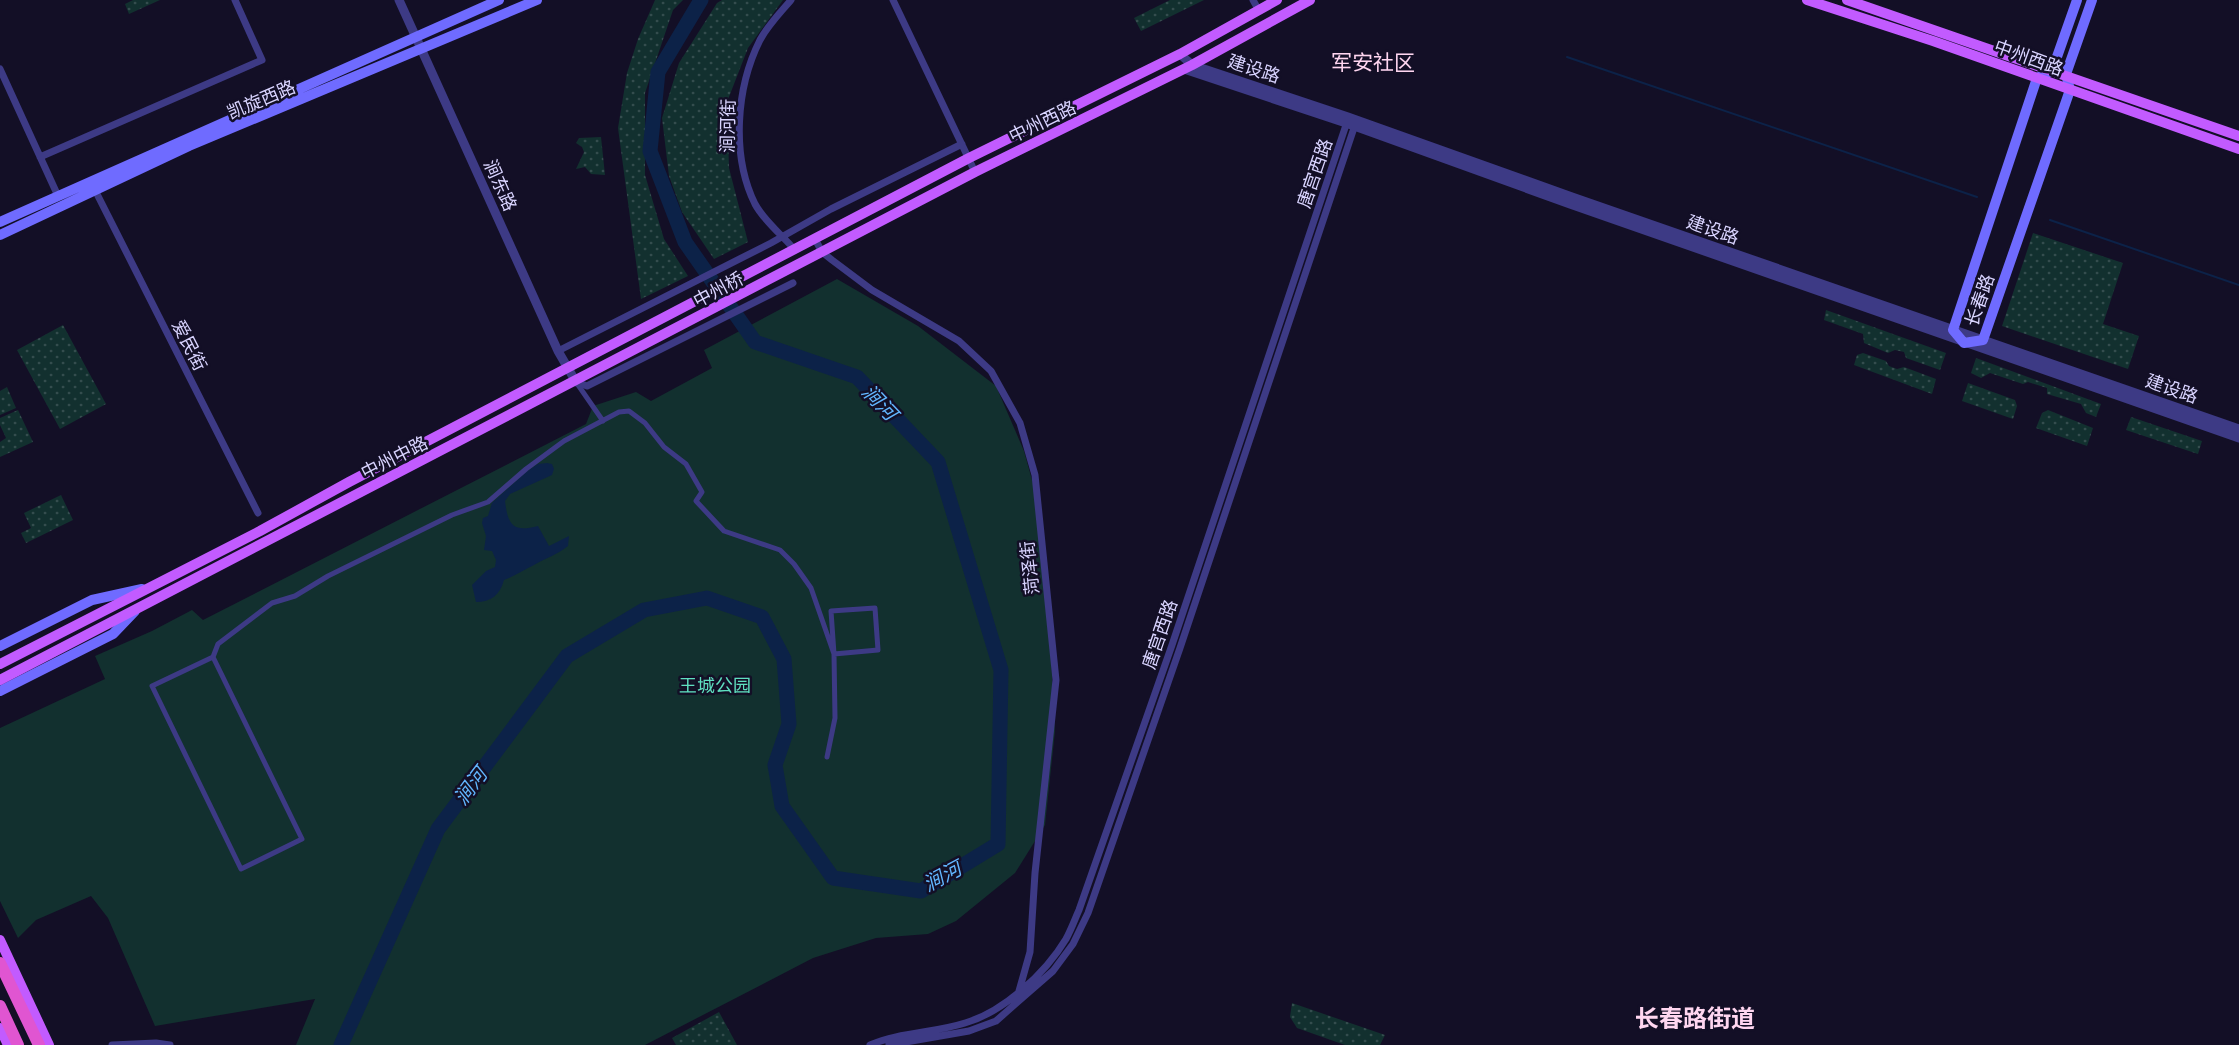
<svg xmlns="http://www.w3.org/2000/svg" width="2239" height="1045" font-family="Ubuntu,'Noto Sans SC',sans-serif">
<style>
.grass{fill:url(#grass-dots)}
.park{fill:#12302f}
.water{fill:#0c2248}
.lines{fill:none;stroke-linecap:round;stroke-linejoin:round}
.stream{stroke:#0c2248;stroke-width:2}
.river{stroke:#0c2248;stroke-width:15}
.pedestrian{stroke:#3d3a85;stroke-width:5}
.minor{stroke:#3d3a85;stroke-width:7}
.tertiary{stroke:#3d3a85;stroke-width:9}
.secondary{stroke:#6f6bff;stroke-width:10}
.primary{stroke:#c25bff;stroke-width:10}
.trunk{stroke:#e055d1;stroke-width:12}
.labels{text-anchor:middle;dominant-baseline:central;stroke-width:5;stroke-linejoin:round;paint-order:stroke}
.street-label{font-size:18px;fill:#d9d4ff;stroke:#130f26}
.park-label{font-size:18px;fill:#5fe0c0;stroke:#130f26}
.water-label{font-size:20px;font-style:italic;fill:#62b6ff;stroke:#130f26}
.quarter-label{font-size:21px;fill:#ffd6f0;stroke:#130f26}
.district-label{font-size:24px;font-weight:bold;fill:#ffd6f0;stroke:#130f26}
</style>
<defs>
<pattern id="grass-dots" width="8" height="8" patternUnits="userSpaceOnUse" patternTransform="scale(1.5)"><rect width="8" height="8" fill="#12302f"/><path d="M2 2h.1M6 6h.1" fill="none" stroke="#344d4e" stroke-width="1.8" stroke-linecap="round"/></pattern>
</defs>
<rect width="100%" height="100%" fill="#130f26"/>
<path class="grass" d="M133 0H160L129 14 125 4Z
M655 0H683L673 10 645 93V175L664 239 688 276 641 299 618 128 627 73 638 39Z
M722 0H783L748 48 727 102 729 168 748 242 714 259 682 212 669 176 662 118 679 63 717 3Z
M1170 0H1204L1141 31 1134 18Z
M601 137 605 175 591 174 585 167 576 169 584 152 582 147 576 143 579 138Z
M2033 233 2123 263 2103 324 2139 336 2128 369 2002 326Z
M1826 310 1946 353 1940 370 1906 358 1904 352 1895 350 1888 353 1864 343 1863 334 1824 320Z
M63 325 106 404 60 429 17 350Z
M1863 353 1886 361 1889 366 1897 369 1904 367 1936 379 1932 394 1854 365 1857 355Z
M1976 358 2101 404 2096 417 2086 413 2081 404 2047 394V388L2028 382 2023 384 1990 373 1981 378 1971 373Z
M1968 383 2015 400 2017 406 2013 419 1962 401Z
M7 387 16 408 0 415V391Z
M18 410 33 442 0 457V442L6 438 0 425V418Z
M2048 410 2093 428 2087 446 2036 428 2042 413Z
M2131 417 2202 441 2198 454 2126 430Z
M61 495 73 520 26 543 21 533 31 528 24 513Z
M1292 1003 1385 1035 1380 1045H1345L1297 1028 1290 1017Z
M719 1012 737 1045H676L672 1038Z"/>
<path class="park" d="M837 279 918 326 996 386 1024 451 1039 505 1050 637 1055 731 1045 825 1015 873 956 921 928 934 876 938 813 958 645 1045H296L315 999 155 1026 108 918 91 896 36 920 18 938 0 901V728L105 679 95 656 152 631 192 610 203 620 586 424 593 406 636 392 651 401 712 368 704 350Z"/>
<path class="water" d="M547 463 552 464 554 469 552 475 510 494 505 501C508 527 514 532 538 526L549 546 569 536 568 546C557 555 546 558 534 565 523 570 515 576 504 580 500 595 491 602 476 602L472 585 486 571 495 567 496 560 492 551 484 550 486 536 482 523 483 518 488 516 492 503 526 472 538 464Z"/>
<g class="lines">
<path class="stream" d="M1567 57 1977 197
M2050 220 2239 285"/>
<path class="river" d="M341 1045 438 829 567 656 644 610 707 598 762 617 784 659 789 724 775 765 782 806 833 878 921 891 998 844 1001 670 938 462 857 377 755 342 685 242 650 151 658 72 701 0"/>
<path class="pedestrian" d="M576 382 603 421
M875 608 878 650 834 654 831 611Z
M213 657 218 644 272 603 295 596 328 576 452 515 488 502 526 469 564 441 619 412 629 411 645 423 664 447 686 464 702 492 696 501 724 531 780 550 794 564 811 588 834 654 835 718 827 757
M213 657 302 839 241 869 152 686Z"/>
<path class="minor" d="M791 0C781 12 768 25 760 40 736 88 731 155 755 204 764 221 782 235 794 249
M893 0 975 172
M1253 0 1258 9
M0 69 58 196
M40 157 262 60 235 0
M95 190 258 513
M815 239 822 252 832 260 872 290 959 341 991 371 1020 423 1035 475 1056 680 1035 873 1030 952 1019 991
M558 351 771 243 831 209 962 144
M576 382 587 386 793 283
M112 1045 156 1043 170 1045
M870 1045C900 1032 934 1033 965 1023 1003 1012 1045 974 1066 939 1071 930 1075 919 1079 910L1172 645 1348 119
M889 1045 969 1031 996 1021 1053 971 1073 944 1088 913 1180 648 1356 122"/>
<path class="tertiary" d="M399 0 558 351 576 382
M1180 54 1192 65 1348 117 1572 197 2239 429
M1184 69 1346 123 1570 204 2239 438"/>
<path class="secondary" d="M2077 0 2052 71 2037 78 1953 330 1964 343 1983 340 2070 90 2066 74 2092 0
M0 222 499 0
M0 235 189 146 537 0
M0 646 92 600 142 589
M0 691 113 634 135 611"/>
<path class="primary" d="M1807 0 1933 41 2239 149
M1847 0 2239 136
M0 664 260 531 349 482 969 158 1180 54 1277 0
M0 680 975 172 1192 65 1310 0
M0 940 49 1045
M0 1028 8 1045"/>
<path class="trunk" d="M0 963 39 1045
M0 1006 18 1045"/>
</g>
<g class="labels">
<g class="street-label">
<text transform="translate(2029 57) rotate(20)">中州西路</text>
<text transform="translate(1254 68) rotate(18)">建设路</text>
<text transform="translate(261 99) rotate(-23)">凯旋西路</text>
<text transform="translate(1042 121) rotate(-26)">中州西路</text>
<text transform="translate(727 126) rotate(-89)">涧河街</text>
<text transform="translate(1314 173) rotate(-71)">唐宫西路</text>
<text transform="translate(501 185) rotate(66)">涧东路</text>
<text transform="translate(1713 229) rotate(19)">建设路</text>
<text transform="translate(718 289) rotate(-28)">中州桥</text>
<text transform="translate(1979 300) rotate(-71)">长春路</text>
<text transform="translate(190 345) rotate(63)">爱民街</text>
<text transform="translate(2172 388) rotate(19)">建设路</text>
<text transform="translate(394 457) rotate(-27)">中州中路</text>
<text transform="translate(1029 568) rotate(-96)">菏泽街</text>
<text transform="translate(1159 634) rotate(-71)">唐宫西路</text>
</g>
<g class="park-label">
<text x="715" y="685">王城公园</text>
</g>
<g class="water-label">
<text transform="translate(880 402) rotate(46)">涧河</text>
<text transform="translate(470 786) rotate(-53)">涧河</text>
<text transform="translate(942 876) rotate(-28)">涧河</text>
</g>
<g class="quarter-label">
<text x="1373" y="62">军安社区</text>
</g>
<g class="district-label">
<text x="1695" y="1018">长春路街道</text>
</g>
</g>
</svg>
